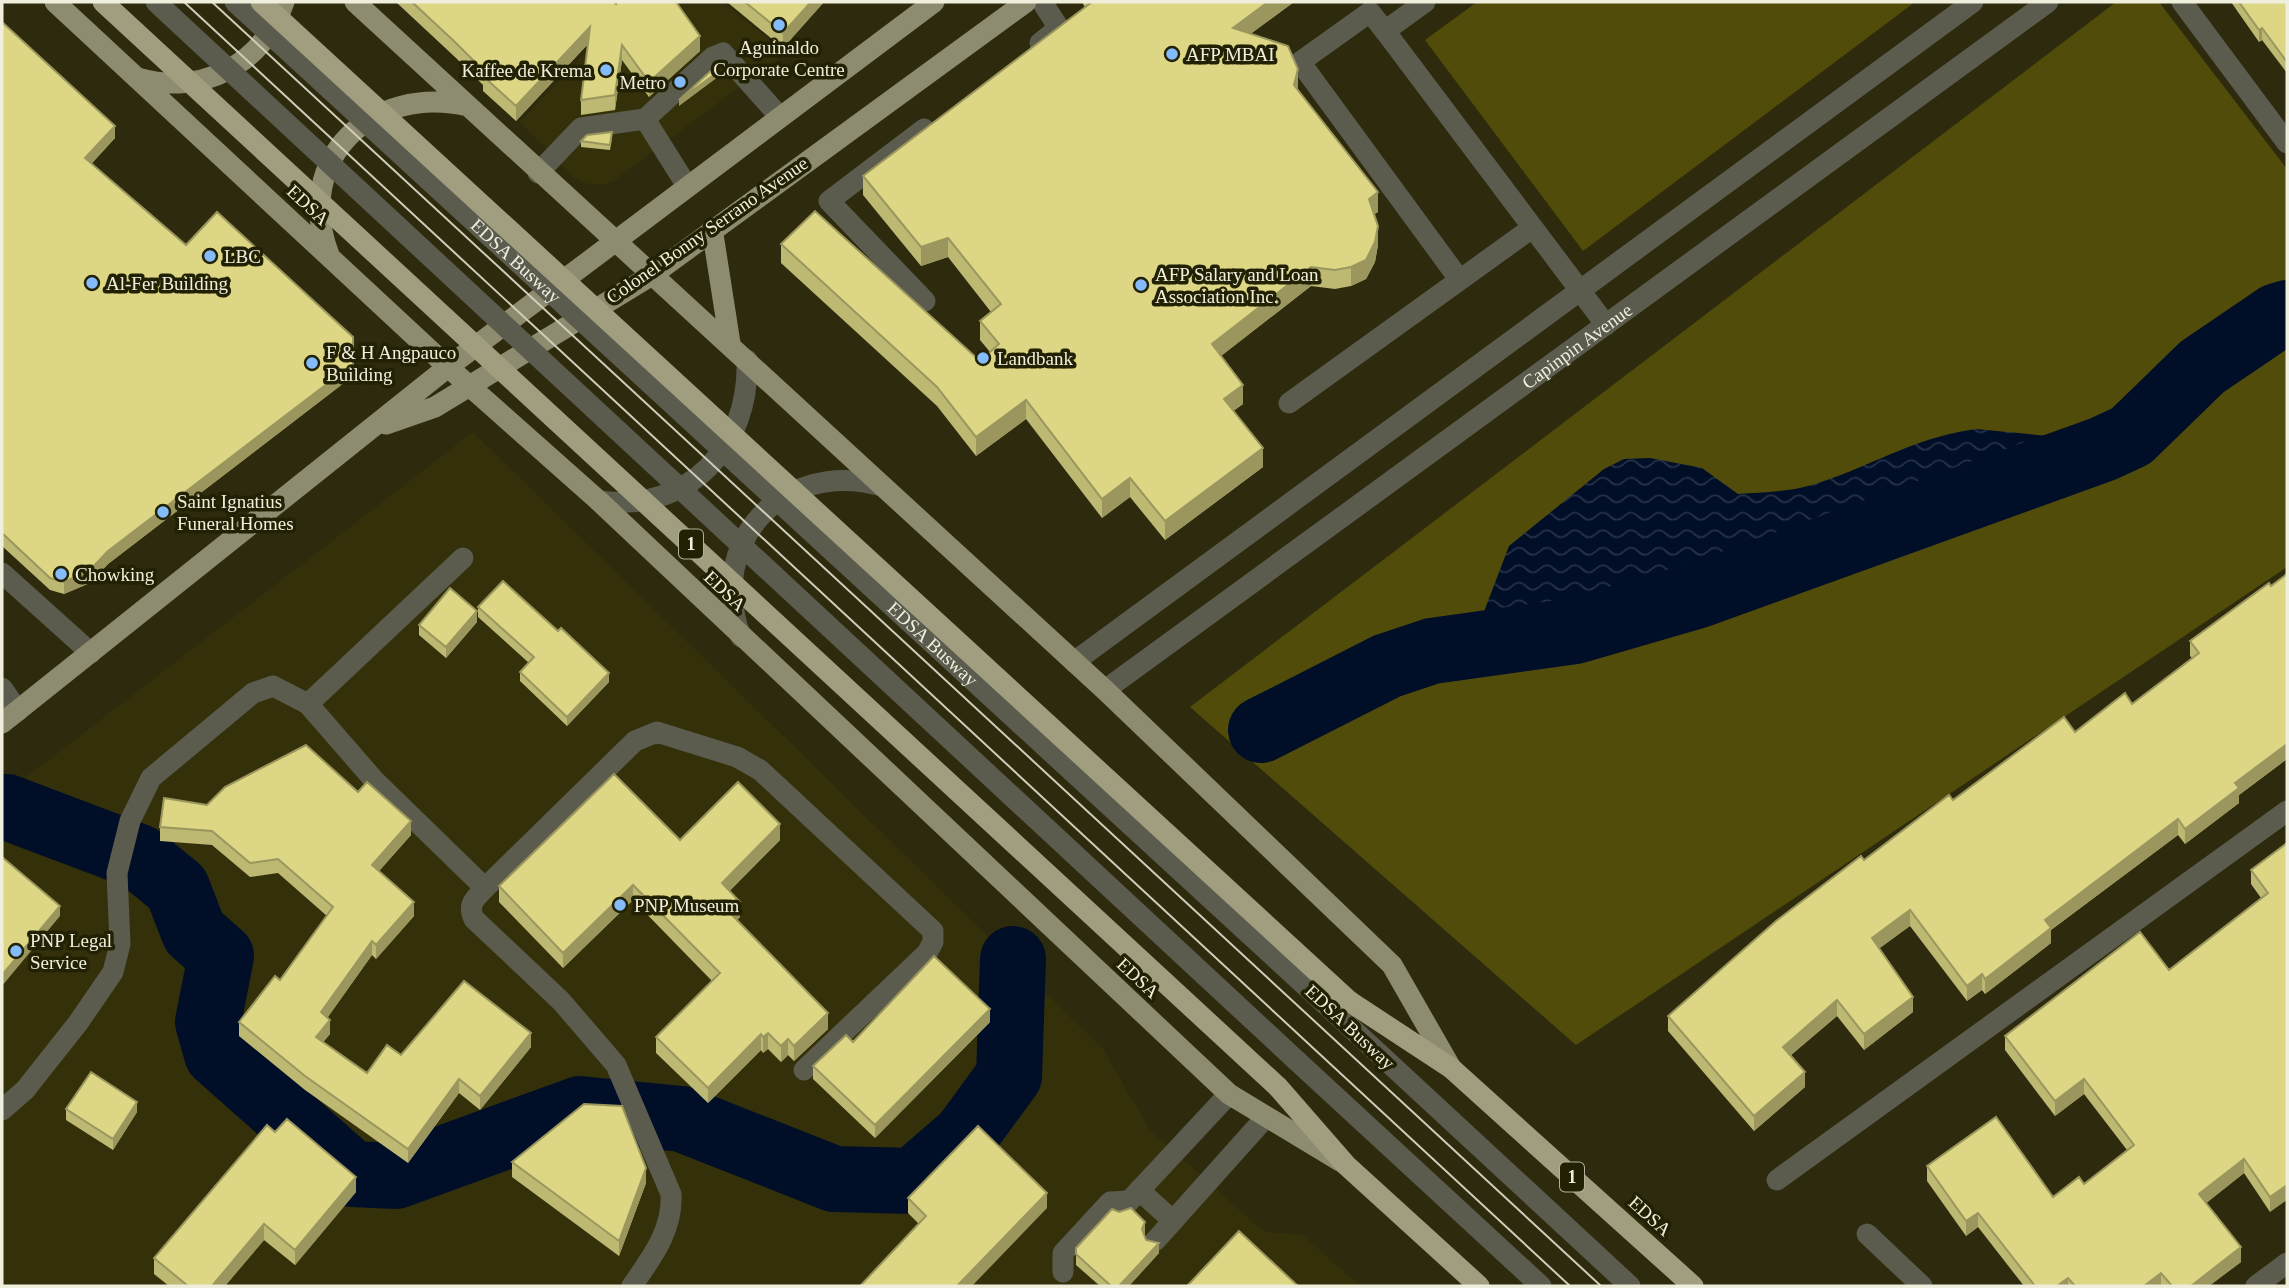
<svg xmlns="http://www.w3.org/2000/svg" width="2289" height="1288" font-family="Georgia,serif">
<style>
.built{fill:#34310a}
.green{fill:#524c0a}
.water{fill:url(#water-waves)}
.lines{fill:none;stroke-linecap:round;stroke-linejoin:round}
.river{stroke:#000e28;stroke-width:66}
.minor{stroke:#5b5b4e;stroke-width:21}
.major{stroke:#8d8b70;stroke-width:21}
.highway{stroke:#a09e7e;stroke-width:21}
.tram{stroke:#cfcdba;stroke-width:2}
.minor-bridge{stroke:#5b5b4e;stroke-width:21}
.highway-bridge{stroke:#a09e7e;stroke-width:21}
.wall{fill:#bdb872}
.shaded-wall{fill:#9a965d}
.building{fill:#dcd685;stroke:#9a965d;stroke-width:2}
.poi-dot{fill:#84bcfb;stroke:#232104;stroke-width:2.5}
.labels{text-anchor:middle;dominant-baseline:central;stroke-width:7;stroke-linejoin:round;paint-order:stroke}
.shield{fill:#232104;stroke:#b2b19d;stroke-width:2}
.shield-label{font-size:18px;font-weight:bold;fill:#f0efde}
.poi-label{font-size:19px;fill:#f0efde;stroke:#232104;text-anchor:start}
.street-label{font-size:19px;fill:#f0efde;stroke:#232104}
</style>
<defs>
<pattern id="water-waves" width="16" height="10" patternUnits="userSpaceOnUse" patternTransform="scale(1.75)"><rect width="16" height="10" fill="#000e28"/><path d="M0 5q4-4 8 0t8 0" fill="none" stroke="#263147"/></pattern>
</defs>
<rect width="100%" height="100%" fill="#2d2a0d"/>
<path class="built" d="M633 2H723L785 53 612 182 600 185 584 183 573 177 520 122Z
M473 432 1103 1049 1150 1130 1264 1232 1303 1235 1360 1286H2V796Z"/>
<path class="green" d="M1477 2H1915L1583 251 1425 40Z
M2116 2H2159L2287 169V567L1576 1045 1190 707Z"/>
<path class="water" d="M1976 429 2059 437 2088 445 1687 590 1557 626 1499 635 1483 627 1485 609 1509 546 1604 469 1624 459 1650 458 1702 468 1738 494C1761 492 1786 492 1808 486 1868 469 1910 438 1976 429Z"/>
<g class="lines">
<path class="river" d="M1261 730 1387 666 1432 651 1575 631 1699 595 2103 449 2131 436 2202 367 2277 316 2287 313
M7 807 139 857 177 888 194 932 221 956 208 1022 217 1054 352 1174 396 1176 580 1109 682 1119 834 1179 913 1181 965 1136 1009 1076 1013 959"/>
<g class="minor">
<path d="M1425 2 1385 31 1606 325"/>
<path d="M2182 2 2287 143"/>
<path d="M1385 31 1370 12 1300 62 1459 279"/>
<path d="M1040 43 1059 28 1042 2"/>
<path d="M645 119 687 186"/>
<path d="M924 129 829 201 925 301"/>
<path d="M538 173 581 128 645 119 713 57 723 53 780 117"/>
<path d="M1289 403 1532 228"/>
<path d="M599 501C689 513 750 447 747 360"/>
<path d="M463 558 308 704 374 780 485 888"/>
<path d="M2 573 91 653"/>
<path d="M741 637C705 542 784 458 882 486"/>
<path d="M1074 662 1973 2"/>
<path d="M2 688 18 711"/>
<path id="s1" d="M1105 690 2048 2"/>
<path d="M1335 1013 1630 1286"/>
<path d="M1297 1061 1541 1286"/>
<path d="M2 1110 25 1090 78 1023 113 972 120 944 117 873 130 821 151 778 253 693 273 686 308 704"/>
<path d="M1777 1180 2287 811"/>
<path d="M1139 1190 1173 1221"/>
<path d="M1121 1210 1229 1094"/>
<path d="M1867 1234 1922 1286"/>
<path d="M1155 1241 1265 1118"/>
<path d="M1063 1272V1253L1110 1202 1129 1201"/>
<path d="M632 1286C652 1257 673 1230 671 1194L616 1065 561 1001 474 919C467 904 475 899 485 888L635 741 657 732 737 757 760 770 933 931V942L927 953 804 1070"/>
<path d="M2256 1286 2287 1263"/>
</g>
<path class="major" d="M55 2 448 367 599 501 1229 1094 1340 1161
M355 2 1105 690 1392 965 1451 1068
M138 78C202 96 263 65 284 2
M712 228 730 343
M329 255C292 158 373 84 468 106
M386 424 435 407 652 275 1026 2
M2 723 448 367 934 2"/>
<path class="highway" d="M1349 1001 1451 1068 1693 1286
M1278 1087 1346 1165 1479 1286"/>
<path class="tram" d="M184 2 1570 1286
M212 2 1601 1286"/>
<g class="minor-bridge">
<path d="M156 2 1297 1061"/>
<path id="s2" d="M235 2 1335 1013"/>
</g>
<path class="highway-bridge" d="M103 2 1278 1087
M261 2 1349 1001"/>
</g>
<path class="wall" d="M397 2H614L700 51 649 97 622 60 615 110 581 115V100L588 44 516 121 483 91V85L456 58 397 3Z
M727 2H824L783 48Z
M1083 2H1294L1250 34 1298 88V90L1378 212 1374 214 1378 245 1375 262 1366 279 1351 286 1335 289 1311 286 1221 356 1243 404 1233 411 1263 467 1165 540 1130 497 1102 518 1026 419 976 456 937 406 781 263V244L980 361 990 352 980 340V321L991 312 948 257 921 266 863 195V176L1085 7 1083 4Z
M2231 2H2287V73L2262 40 2259 42Z
M2 22 115 138 91 164 186 245 353 376 108 564 90 583 64 594 50 590 2 546Z
M612 137 610 150 581 147V141Z
M2287 574V759L2239 795V803L2185 844 2178 835 2051 930V943L1985 994 1982 990 1967 1001 1910 926 1879 948 1913 1012 1864 1050 1837 1016 1791 1055 1805 1087 1754 1131 1668 1031V1016L1864 860 1953 800 2075 732 2132 704 2192 658 2190 656V641L2271 586Z
M478 607 558 631 609 682 567 726 520 681V672L529 663 478 617Z
M477 622 446 658 419 635V625Z
M358 792 411 835 379 871 414 916 376 959 372 955 327 1018 330 1034 323 1042 367 1073 401 1055 531 1047 480 1110 459 1093 408 1163 305 1090 239 1036V1022L280 980 327 916 278 873 250 877 212 845 160 841V827L207 805Z
M680 840H780L729 891 740 917 737 920 828 1029 794 1061 788 1055 781 1062 768 1049 763 1053 761 1050 708 1103 656 1053V1037L712 981 633 900 563 968 499 902V886Z
M2287 843 2270 1212 2244 1173 2206 1203 2241 1262 2209 1286H2024L1978 1227 1966 1236 1927 1181V1166L2053 1197 2084 1184 2127 1150 2084 1094 2055 1116 2005 1050V1036L2169 970 2261 898 2251 884V870Z
M990 1022 875 1138 813 1079V1066L853 1042Z
M66 1109 137 1112 113 1150 66 1120Z
M512 1162 646 1183 619 1256 512 1177Z
M356 1192 295 1265 264 1240 225 1286H169L154 1274V1258Z
M908 1198 1047 1208 919 1224 908 1213Z
M1145 1232 1144 1235 1146 1240 1159 1253 1129 1286H1100L1076 1265V1248Z"/>
<path class="shaded-wall" d="M811 2H824L783 48V33Z
M1268 2H1294L1233 47V28Z
M590 27V42L516 121V106Z
M2262 28V40L2259 42V30Z
M700 36V51L649 97V82Z
M622 45V60L615 110V95Z
M1298 69V88L1294 104V85Z
M718 72V77L679 106V100Z
M115 126V138L85 171V158Z
M1378 192V212L1369 218V199Z
M1378 226V245L1375 262 1366 279 1351 286V267Z
M948 238V257L921 266V247Z
M1311 267V286L1212 363V344Z
M353 337V376L108 564 90 583 64 594V582L108 551Z
M1243 385V404L1224 418V399Z
M1026 400V419L976 456V437Z
M1263 448V467L1165 540V521Z
M1130 478V497L1102 518V499Z
M477 611V622L446 658V647Z
M609 673V682L567 726V717Z
M2287 744V759L2239 795V803L2185 844V829L2235 783Z
M2178 819V835L2051 930V943L1985 994V979L2045 920Z
M411 821V835L372 879V865Z
M780 824V840L722 899V883Z
M633 885V900L563 968V953Z
M414 902V916L376 959V945Z
M740 902V917L729 928V912Z
M60 906V916L2 986V975Z
M1910 910V926L1872 954V938Z
M372 941V955L321 1027V1012Z
M1982 974V990L1967 1001V986Z
M1913 997V1012L1864 1050V1034Z
M1837 1000V1016L1783 1062V1047Z
M990 1009V1022L875 1138V1125Z
M828 1013V1029L794 1061V1046Z
M330 1020V1034L316 1051V1037Z
M531 1033V1047L480 1110V1096Z
M768 1033V1049L763 1053V1037Z
M761 1034V1050L708 1103V1088Z
M788 1039V1055L781 1062V1046Z
M1805 1072V1087L1754 1131V1116Z
M459 1079V1093L408 1163V1149Z
M2084 1079V1094L2055 1116V1101Z
M137 1102V1112L113 1150V1139Z
M2244 1159V1173L2199 1209V1194Z
M646 1168V1183L619 1256V1241Z
M356 1177V1192L295 1265V1250Z
M2287 1185V1200L2270 1212V1197Z
M1047 1193V1208L972 1286H957Z
M1978 1213V1227L1966 1236V1221Z
M1145 1222V1232L1142 1239V1229Z
M264 1224V1240L225 1286H212Z
M1159 1243V1253L1129 1286H1119Z
M2241 1247V1262L2209 1286H2191Z
M2161 1273V1286H2144Z
M2068 1278V1286H2057Z"/>
<path class="building" d="M412 2H614L616 4 617 2H676L700 36 649 82 622 45 615 95 581 100 590 27 516 106 483 76 486 73 456 43Z
M745 2H811L783 33Z
M1092 2H1268L1233 28 1288 46 1298 69 1294 85 1378 192 1369 199 1378 226 1375 242 1366 260 1351 267 1335 270 1311 267 1212 344 1243 385 1224 399 1263 448 1165 521 1130 478 1102 499 1026 400 976 437 937 387 781 244 815 211 980 361 999 344 980 321 1001 304 948 238 921 247 863 176Z
M2239 2H2287V62L2262 28 2259 30Z
M2 22 115 126 85 158 186 245 217 212 353 337V364L108 551 90 570 64 582 50 578 2 533Z
M715 67 718 72 679 100Z
M612 132 610 145 581 141 587 135Z
M2287 574V744L2235 783 2239 788 2185 829 2178 819 2045 920 2051 928 1985 979 1982 974 1967 986 1910 910 1872 938 1913 997 1864 1034 1837 1000 1783 1047 1805 1072 1754 1116 1668 1016 1776 921 1861 856 1864 860 1949 795 1953 800 2064 717 2075 732 2125 693 2132 704 2199 653 2190 641 2269 583 2271 586Z
M503 581 558 631 561 628 609 673 567 717 520 672 534 657 478 607Z
M450 588 477 611 446 647 419 625Z
M306 745 358 792 367 782 411 821 372 865 414 902 376 945 372 941 321 1012 330 1020 316 1037 367 1073 387 1045 401 1055 464 981 531 1033 480 1096 459 1079 408 1149 305 1076 239 1022 275 976 280 980 333 907 278 859 250 863 212 831 160 827 164 798 207 805 225 787Z
M614 774 680 840 738 782 780 824 722 883 740 902 729 912 828 1013 794 1046 788 1039 781 1046 768 1033 763 1037 761 1034 708 1088 656 1037 720 973 633 885 563 953 499 886Z
M2287 843V1185L2270 1197 2244 1159 2199 1194 2241 1247 2191 1286H2172L2161 1273 2144 1286H2075L2068 1278 2057 1286H2035L1978 1213 1966 1221 1927 1166 1996 1117 2053 1197 2079 1177 2084 1184 2134 1145 2084 1079 2055 1101 2005 1036 2140 932 2169 970 2268 893 2251 870Z
M2 857 60 906 2 975Z
M934 956 990 1009 875 1125 813 1066 846 1035 853 1042Z
M91 1072 137 1102 113 1139 66 1109Z
M584 1104 622 1106 646 1168 619 1241 512 1162Z
M287 1119 356 1177 295 1250 264 1224 212 1286H188L154 1258 267 1125 275 1132Z
M978 1126 1047 1193 957 1286H860L926 1216 908 1198Z
M1131 1208 1145 1222 1142 1229 1146 1240 1159 1243 1119 1286H1111L1076 1254V1248L1112 1209 1119 1212Z
M1239 1231 1298 1286H1187Z"/>
<g class="poi-dot">
<circle cx="779" cy="25" r="7"/>
<circle cx="1172" cy="54" r="7"/>
<circle cx="606" cy="70" r="7"/>
<circle cx="680" cy="82" r="7"/>
<circle cx="210" cy="256" r="7"/>
<circle cx="92" cy="283" r="7"/>
<circle cx="1141" cy="285" r="7"/>
<circle cx="983" cy="358" r="7"/>
<circle cx="312" cy="363" r="7"/>
<circle cx="163" cy="512" r="7"/>
<circle cx="61" cy="574" r="7"/>
<circle cx="620" cy="905" r="7"/>
<circle cx="16" cy="951" r="7"/>
</g>
<g class="labels">
<g class="shield">
<rect x="679" y="529.5" width="24" height="29" rx="5"/>
<rect x="1560" y="1162.5" width="24" height="29" rx="5"/>
</g>
<g class="shield-label">
<text x="691" y="544">1</text>
<text x="1572" y="1177">1</text>
</g>
<g class="poi-label">
<text x="779" y="47" text-anchor="middle">Aguinaldo<tspan x="779" dy="22">Corporate Centre</tspan></text>
<text x="1186" y="54">AFP MBAI</text>
<text x="592" y="70" text-anchor="end">Kaffee de Krema</text>
<text x="666" y="82" text-anchor="end">Metro</text>
<text x="224" y="256">LBC</text>
<text x="1155" y="274">AFP Salary and Loan<tspan x="1155" dy="22">Association Inc.</tspan></text>
<text x="106" y="283">Al-Fer Building</text>
<text x="326" y="352">F &amp; H Angpauco<tspan x="326" dy="22">Building</tspan></text>
<text x="997" y="358">Landbank</text>
<text x="177" y="501">Saint Ignatius<tspan x="177" dy="22">Funeral Homes</tspan></text>
<text x="75" y="574">Chowking</text>
<text x="634" y="905">PNP Museum</text>
<text x="30" y="940">PNP Legal<tspan x="30" dy="22">Service</tspan></text>
</g>
<g class="street-label">
<text transform="translate(308 205) rotate(43)">EDSA</text>
<text transform="translate(707 230) rotate(-35)">Colonel Bonny Serrano Avenue</text>
<text stroke="none"><textPath href="#s2" startOffset="382">EDSA Busway</textPath></text>
<text stroke="none"><textPath href="#s1" startOffset="584">Capinpin Avenue</textPath></text>
<text transform="translate(725 591) rotate(44)">EDSA</text>
<text stroke="none"><textPath href="#s2" startOffset="948">EDSA Busway</textPath></text>
<text transform="translate(1138 978) rotate(43)">EDSA</text>
<text transform="translate(1350 1027) rotate(43)">EDSA Busway</text>
<text transform="translate(1650 1216) rotate(42)">EDSA</text>
</g>
</g>
<rect width="2289" height="1288" fill="none" stroke="#f0efde" stroke-width="7"/>
</svg>
